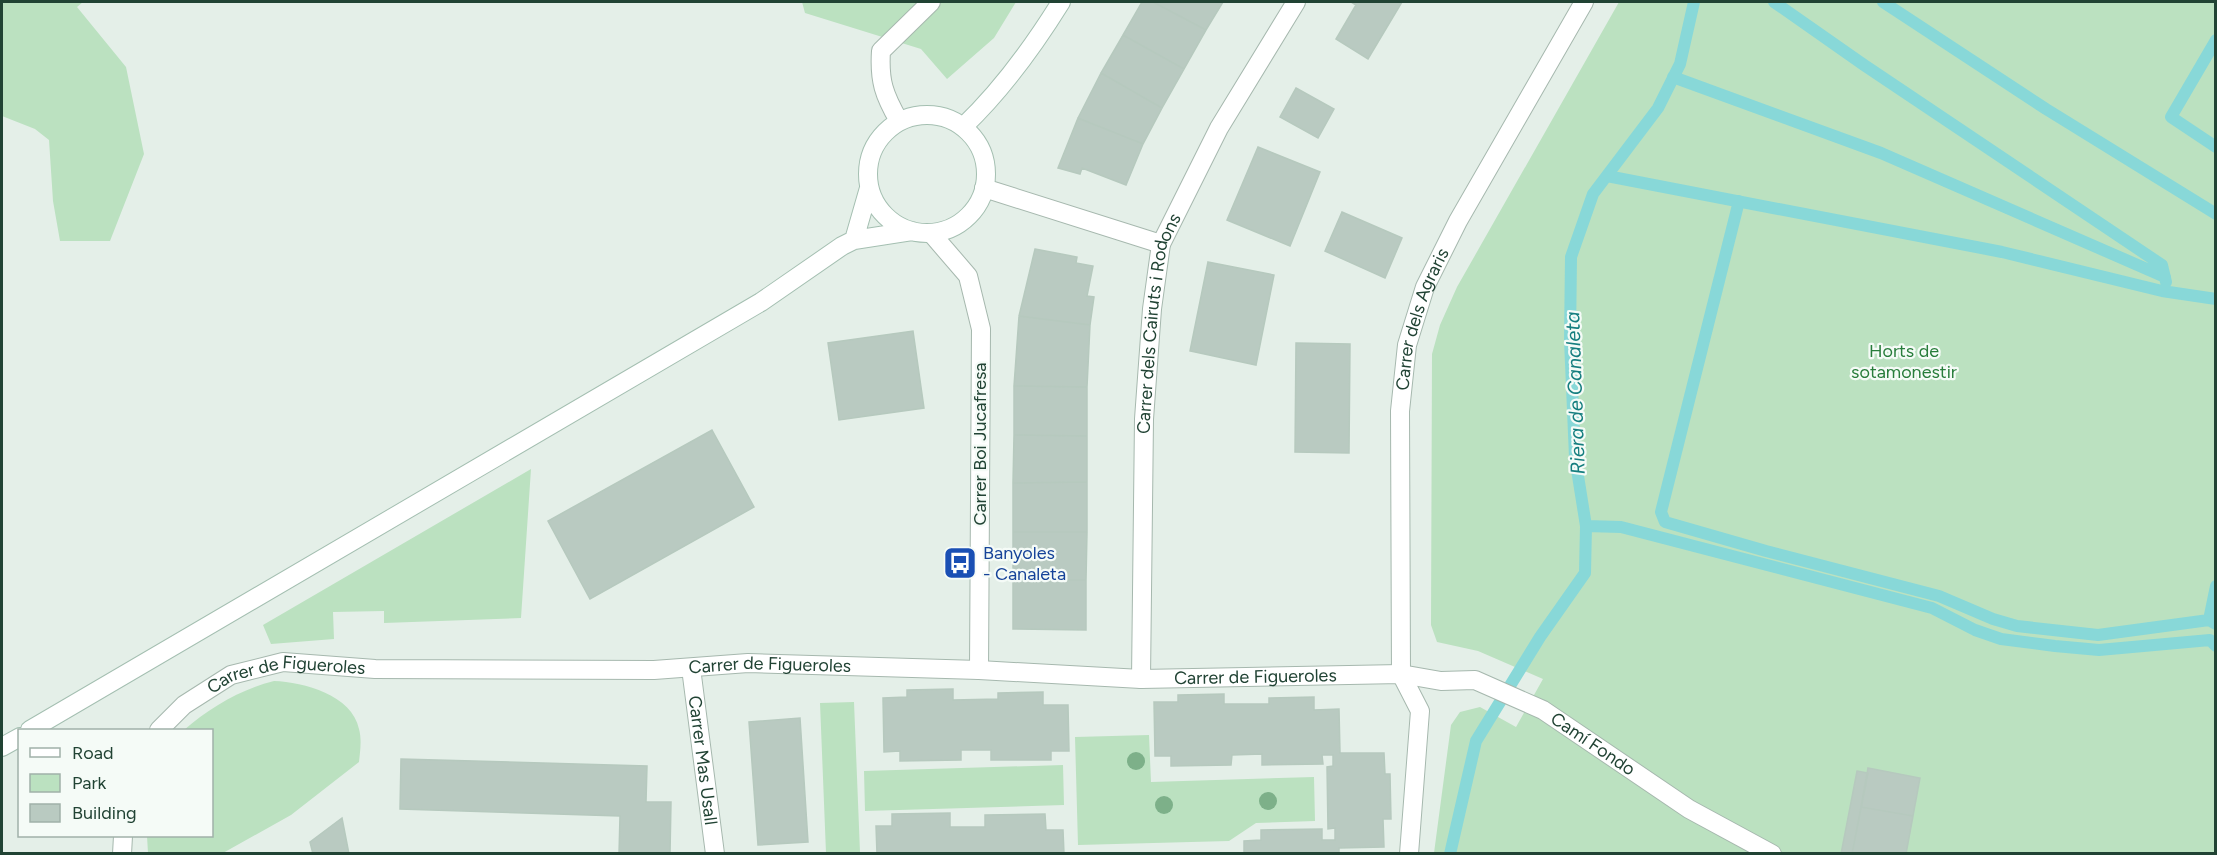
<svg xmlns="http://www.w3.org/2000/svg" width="2217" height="855" font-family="Figtree,sans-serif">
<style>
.green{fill:#bbe1c0}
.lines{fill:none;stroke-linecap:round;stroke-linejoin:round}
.stream{stroke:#88d8d8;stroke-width:12}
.building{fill:#b9cac1;stroke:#b6c9be;stroke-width:1.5}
.street-casing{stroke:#a6b8ae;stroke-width:20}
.secondary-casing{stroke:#a4bfb1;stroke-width:20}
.street{stroke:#fff;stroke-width:18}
.secondary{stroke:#fff;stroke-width:18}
.tree{fill:#7db089}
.labels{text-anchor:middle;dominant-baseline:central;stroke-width:4.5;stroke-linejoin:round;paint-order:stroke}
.street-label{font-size:18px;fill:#214334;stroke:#f5fbf7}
.park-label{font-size:18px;fill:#287d3b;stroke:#f5fbf7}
.transit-label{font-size:18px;fill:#164399;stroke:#f5fbf7;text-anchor:start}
.water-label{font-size:20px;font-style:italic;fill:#157e7f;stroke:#f5fbf7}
</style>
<rect width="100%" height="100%" fill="#e4efe8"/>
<path class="green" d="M2 2H83L77 7 126 67 144 154 110 241H60L53 201 49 140 35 129 2 116Z
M802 2H1016L994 38 947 79 921 49 805 13Z
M1619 2H2215V853H1434L1451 725 1460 712 1480 707 1516 727 1543 679 1478 651 1437 642 1431 625 1432 354 1440 325 1457 287Z
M531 469 521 618 384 623V611L333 612 334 639 271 644 263 625Z
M274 681C304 682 352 695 359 729 362 740 360 752 359 762L291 815 223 853H148L147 836H212V730H184C209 708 241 689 274 681Z
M854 702 860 852 826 853 820 703Z
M1149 735 1151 782 1314 777 1315 821 1256 823 1229 841 1078 845 1075 737Z
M1063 765 1064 805 865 811 864 771Z"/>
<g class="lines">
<path class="stream" d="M1774 2 1864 65 2162 265 2166 282
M1883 2 2046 109 2216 214
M2216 40 2171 117 2216 147
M1673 77 1881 153 2165 277
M1607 176 2002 252 2162 291 2216 299
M1739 201 1661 512 1665 522 1766 551 1939 596 1993 619 2017 626 2098 635 2209 620 2216 624
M1586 526 1621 527 1932 608 1975 630 2001 639 2055 646 2099 650 2210 640 2216 646
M2209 620 2216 586
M1450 854 1476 741 1540 637 1585 573 1586 526 1575 457 1570 340 1571 257 1593 194 1658 108 1680 64 1694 2"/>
</g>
<path class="building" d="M1142 2H1153L1206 30 1184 69 1123 35Z
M1153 2H1223L1206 30Z
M1351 2H1402L1368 59 1336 39 1356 5Z
M1123 35 1184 69 1162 108 1101 73Z
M1101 73 1162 108 1143 144 1078 118Z
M1296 88 1334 109 1318 138 1280 117Z
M1078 118 1143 144 1126 185 1082 168 1080 174 1058 168Z
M1258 147 1320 172 1290 246 1227 220Z
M1342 212 1402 238 1385 278 1325 251Z
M1035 249 1077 257 1076 263 1093 266 1087 296 1094 297 1090 325 1019 316Z
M1208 262 1274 275 1256 365 1190 351Z
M1019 316 1090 325 1087 387 1014 386Z
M913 331 924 408 839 420 828 343Z
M1296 343 1350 344 1349 453 1295 452Z
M1014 386 1087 387V436L1014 435Z
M712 430 754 507 590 599 548 521Z
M1014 435 1087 436V482L1013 483Z
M1087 482V532H1013V483Z
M1013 532H1087L1086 580H1013Z
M1013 580H1086V630L1013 629Z
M953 689V700L998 699V693L1043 692V705H1068L1069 751H1051V760H991V750H961V760L900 761V751L884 752 883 698 907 697V690Z
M1224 694V704H1269V698L1314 697V710L1339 709 1340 753H1384L1385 774H1390L1391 819H1383L1384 847 1339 848V854H1244V841L1261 840V830L1322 829V840H1335V828L1328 829 1327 767 1333 766V755H1322L1323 764 1262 765V754L1232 755 1231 765 1171 766V756H1155L1154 702H1178V695Z
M800 718 808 842 758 845 749 722Z
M401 759 647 766 646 802H671L670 854H619L620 816 400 809Z
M1868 768 1920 778 1913 816 1861 807Z
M1857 771 1868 773 1852 854H1841Z
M1861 807 1913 816 1906 854H1852Z
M950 813V827H985V815L1045 814 1046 830H1063L1064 854H877L876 826H892V814Z
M342 818 349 854H313L310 842Z"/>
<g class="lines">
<defs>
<g id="street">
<path d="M899 121C884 95 879 81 881 51L931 2"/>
<path d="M984 188 1161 244"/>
<path d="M931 233 968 276 981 329 979 670"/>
<path id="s1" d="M691 668 715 854"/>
<path id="s2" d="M1141 679 1144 419 1152 309 1161 244 1219 128 1296 2"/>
<path id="s3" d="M159 730 184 705 231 675 283 662 375 669 654 670 748 663 979 670 1141 679 1401 674 1441 681 1475 680 1543 710 1689 809 1772 854"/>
<path d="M122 854 123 836"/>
<path id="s4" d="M1409 854 1420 711 1401 674 1400 411 1407 345 1425 287 1458 221 1584 2"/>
</g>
<path id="secondary" d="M868 174a59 59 0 1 1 118 0a59 59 0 1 1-118 0Z
M963 127C1002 90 1033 47 1061 2
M854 240 869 188
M30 730 761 302 842 246 854 240 912 231
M2 747 20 737"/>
</defs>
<use href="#street" class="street-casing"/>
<use href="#secondary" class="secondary-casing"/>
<use href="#street" class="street"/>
<use href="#secondary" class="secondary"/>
</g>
<g class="tree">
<circle cx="1136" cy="761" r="9"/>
<circle cx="1268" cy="801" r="9"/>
<circle cx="1164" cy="805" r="9"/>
</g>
<defs>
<symbol id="bus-square" viewBox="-11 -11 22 22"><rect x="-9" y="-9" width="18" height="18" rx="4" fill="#1a4fb4" stroke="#f5fbf7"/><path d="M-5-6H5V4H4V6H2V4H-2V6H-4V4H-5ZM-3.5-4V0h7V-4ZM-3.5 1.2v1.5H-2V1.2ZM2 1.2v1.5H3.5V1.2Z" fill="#fff"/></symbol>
</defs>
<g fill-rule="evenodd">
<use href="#bus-square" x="941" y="544" width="38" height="38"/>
</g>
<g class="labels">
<g class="street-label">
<text stroke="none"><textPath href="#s4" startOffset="543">Carrer dels Agraris</textPath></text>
<text stroke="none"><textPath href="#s2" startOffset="357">Carrer dels Cairuts i Rodons</textPath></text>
<text transform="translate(980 444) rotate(-90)">Carrer Boi Jucafresa</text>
<text stroke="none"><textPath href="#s3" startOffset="632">Carrer de Figueroles</textPath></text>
<text stroke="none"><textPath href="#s3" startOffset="1118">Carrer de Figueroles</textPath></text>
<text stroke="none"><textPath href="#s3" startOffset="146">Carrer de Figueroles</textPath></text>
<text stroke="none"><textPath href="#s3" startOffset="1473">Camí Fondo</textPath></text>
<text stroke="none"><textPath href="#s1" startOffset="93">Carrer Mas Usall</textPath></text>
</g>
<g class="park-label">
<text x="1904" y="351">Horts de<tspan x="1904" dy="21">sotamonestir</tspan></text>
</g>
<g class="transit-label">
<text x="983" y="553">Banyoles<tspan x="983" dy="21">- Canaleta</tspan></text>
</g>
<g class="water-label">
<text transform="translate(1575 393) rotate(-92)">Riera de Canaleta</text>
</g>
</g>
<rect width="2217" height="855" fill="none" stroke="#214334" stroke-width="6"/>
<rect x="18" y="729" width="195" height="108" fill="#f5fbf7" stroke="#a0b1a9" stroke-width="1.5"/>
<rect x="30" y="748" width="30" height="9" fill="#ffffff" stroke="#a0b1a9" stroke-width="1.5"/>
<text x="72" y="759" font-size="18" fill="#214334">Road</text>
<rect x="30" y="774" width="30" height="18" fill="#bbe1c0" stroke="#a0b1a9" stroke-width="1.5"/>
<text x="72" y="789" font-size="18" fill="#214334">Park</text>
<rect x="30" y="804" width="30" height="18" fill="#b9cac1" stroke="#a0b1a9" stroke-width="1.5"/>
<text x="72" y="819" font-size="18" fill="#214334">Building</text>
</svg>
